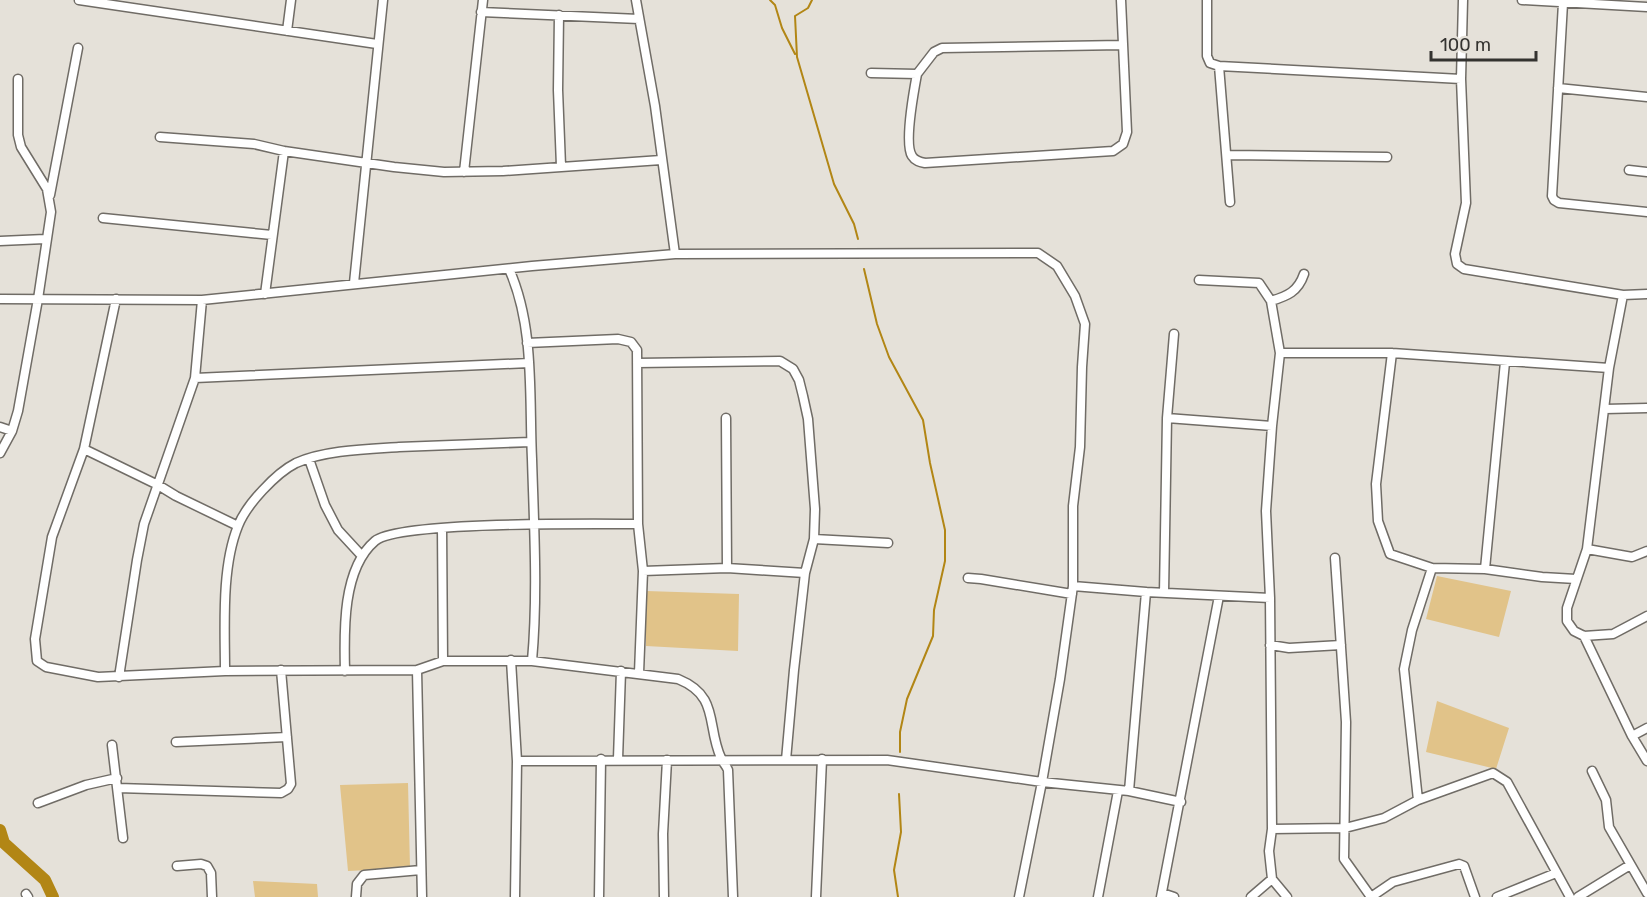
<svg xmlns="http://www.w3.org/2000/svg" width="1647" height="897" font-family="Rubik,sans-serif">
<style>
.green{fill:#e1c389}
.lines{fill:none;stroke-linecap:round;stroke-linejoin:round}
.stream{stroke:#b28615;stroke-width:2}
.river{stroke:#b28615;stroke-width:12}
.minor-casing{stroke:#706c66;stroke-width:11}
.minor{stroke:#fff;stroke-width:8}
</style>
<rect width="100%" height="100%" fill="#e5e1d9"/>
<path class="green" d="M1437 576 1511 591 1499 637 1426 619Z
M646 591 739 594 738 651 646 646Z
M1437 701 1509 728 1496 769 1426 752Z
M408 783 410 868 348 871 340 785Z
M253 881 317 884 318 897H255Z"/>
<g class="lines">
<path class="stream" d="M770 0 775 5 782 28 795 54
M812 0 808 8 795 16 797 57 834 184 854 224 858 239
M864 269 877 324 889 357 923 420 930 463 945 530V561L934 610 933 636 907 699 900 732V752
M898 897 894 870 901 832 899 794"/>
<path class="river" d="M0 830 4 843 45 880 53 897"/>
<defs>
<path id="minor" d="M79 0 377 44
M636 0 655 106 675 254
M1207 0V56L1210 63 1219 66 1461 79
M1463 0 1461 79 1466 203 1455 254 1457 264 1464 269 1623 295 1647 294
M1522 0 1647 7
M1563 3 1552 196 1554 200 1559 203 1647 212
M481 12 639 19
M559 15 558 90 561 166
M287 31 291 0
M1219 66 1230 202
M871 73 917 74 934 52 942 48 1122 45
M917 74C914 90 904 144 912 156 915 161 920 162 925 163L1113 151 1123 144 1127 132 1121 0
M1558 88 1647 97
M160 137 254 144 284 151 394 167 444 172 503 171 661 160
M1227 155 1387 157
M1629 170 1647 172
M464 172 483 0
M50 195 78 48
M103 218 272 235
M0 241 45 239
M509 269C535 327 529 396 532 459 534 526 538 594 532 661
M1199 280 1259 283 1271 301 1280 353 1272 426 1266 511 1270 598 1272 829 1269 851 1272 879 1287 897
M354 283 383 0
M265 294 284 151
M1623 295 1609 368 1587 549 1567 608V621L1574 631 1584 636 1613 634 1647 616
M0 299 202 300 532 266 675 254 1038 253 1057 266 1075 296 1085 324 1082 367 1080 447 1073 506V586L1060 679 1042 782 1019 897
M116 299 84 449 52 537 35 639 37 661 46 667 98 677 225 671 417 670 443 661H532L678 679C720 696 706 725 721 758 723 763 726 765 728 770L733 897
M1271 301C1287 296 1298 292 1304 274
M527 343 618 339 631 342 637 350 638 524 643 571 639 673
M1280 353H1392L1609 368
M1392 353 1376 484 1378 521 1390 554 1432 568 1485 569 1542 577 1576 579
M637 363 780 361 793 369 799 380 803 396 808 419 815 509 814 539 805 573 794 670 786 760
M195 378 529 363
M1605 409 1647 408
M726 418 727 568
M1167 418 1272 426
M0 427 12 431
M84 449 158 485 176 496 238 526
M0 453 12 431 18 411 38 299 51 212 47 189 21 147 18 135V79
M309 459 325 505 338 530 362 556
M442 528 443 661
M814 539 888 543
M1587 549 1632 557 1647 551
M1335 558 1346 722 1344 859 1371 897
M1485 569 1505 362
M643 571 727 568 805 573
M968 578 981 579 1072 594
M1073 586 1146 592 1270 598
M1164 593 1167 418 1174 334
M1584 636 1632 736 1647 761
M1270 645 1289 648 1341 645
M511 660 517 761 515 897
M417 670 422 897
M225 671C225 627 221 568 238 526 246 505 276 473 296 463 324 450 368 449 399 447 443 445 487 444 531 442
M345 671C344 632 342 569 375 541 399 521 597 524 638 524
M119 677 137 560 144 524 195 378 202 300
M1632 736 1647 728
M176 742 287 737
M112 745 123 838
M618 759 621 671
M517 761 887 760 1042 782 1129 791 1181 802
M1592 771 1606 800 1609 827 1647 893
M118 788 281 793 288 789 291 784 281 670
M1129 791 1146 592
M1418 800 1404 669 1412 630 1432 568
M38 803 86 785 117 778
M1272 829 1345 828 1384 818 1418 800 1493 773 1507 782 1570 897
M177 866 201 864 207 866 211 873 212 897
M1162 893 1174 897
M26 894 28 897
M356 897 357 884 364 875 421 870
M599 897 601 759
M664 897 663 834 667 760
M816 897 822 759
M1098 897 1118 791
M1161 897 1219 596
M1251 897 1272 879
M1371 897 1393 882 1459 864 1464 866 1475 897
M1497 897 1556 873
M1578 897 1630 865"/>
</defs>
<use href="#minor" class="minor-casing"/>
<use href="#minor" class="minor"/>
</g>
<path d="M1431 51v9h105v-9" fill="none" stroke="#343330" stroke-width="3"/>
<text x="1440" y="51" font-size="18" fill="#343330" stroke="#e5e1d9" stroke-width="4.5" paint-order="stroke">100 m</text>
</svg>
